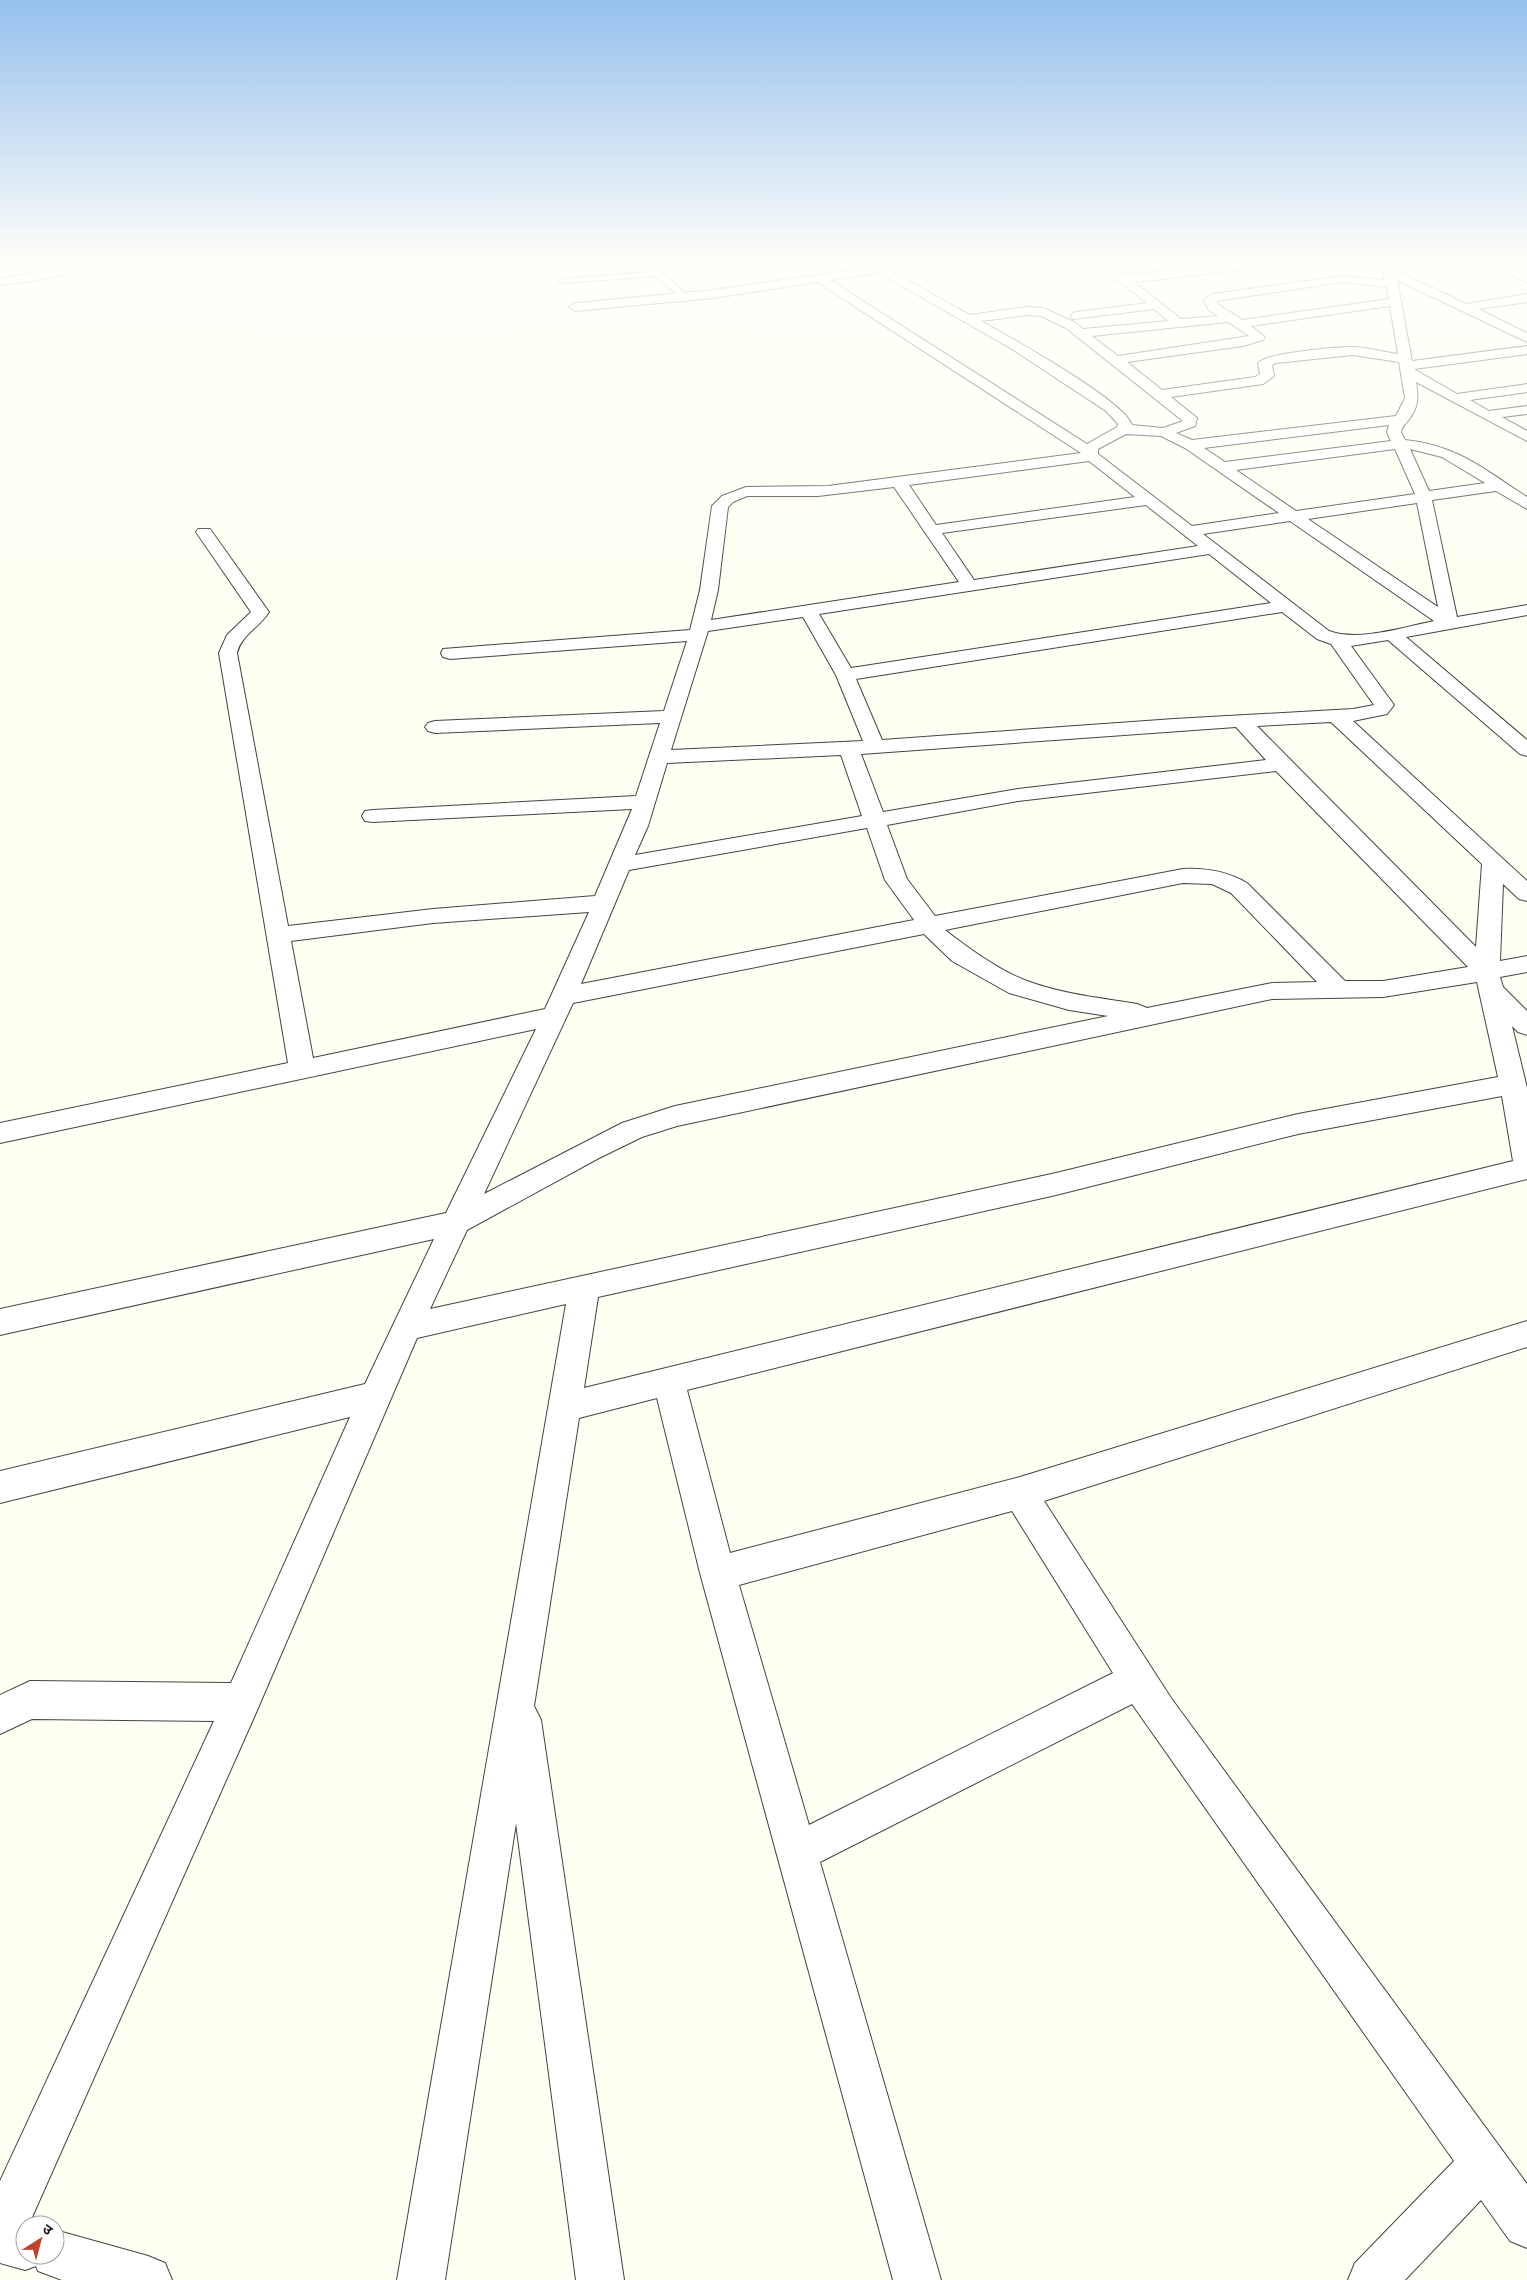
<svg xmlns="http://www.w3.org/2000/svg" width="1527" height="2280" font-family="'Roboto Serif','Noto Sans Devanagari',serif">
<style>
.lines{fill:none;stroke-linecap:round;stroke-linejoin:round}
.lane-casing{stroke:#444;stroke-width:2}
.street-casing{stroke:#444;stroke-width:2}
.lane{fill:#fff;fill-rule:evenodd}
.street{fill:#fff;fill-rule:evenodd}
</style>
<rect width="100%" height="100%" fill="#fffff4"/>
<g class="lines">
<defs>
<path id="lane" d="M643 262H650L687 295V299H681L657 276 563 283 559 281 563 279 653 272Z"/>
<path id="street" d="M69 262H82C66 280 22 282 0 285V279L49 270Z
M884 262H897L889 270 970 315 1027 307 1043 308 1074 322 1083 329 1168 321 1154 309 1073 319 1071 316 1073 313 1077 312 1147 303 1124 285 1088 262H1103L1126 275 1254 262H1295L1289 265 1134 282 1181 319 1218 316 1209 310 1203 300 1213 294 1343 276 1385 280 1382 262H1394L1395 270 1466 304 1527 294V302L1478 309 1527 333V342L1397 280 1412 361 1527 346V354L1414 369 1457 394 1527 384V392L1470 400 1489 411 1527 406V414L1502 417 1527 431V441L1416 382C1419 400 1418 408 1407 422 1404 426 1402 426 1401 432L1405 440C1457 445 1485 470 1527 497V509L1496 491 1432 500 1457 617 1527 605V615L1406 637 1527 740V756L1520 754 1388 640 1351 646 1394 705 1387 714 1353 721 1527 881V901L1519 899 1503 884 1500 961 1527 956V972L1500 977 1503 987 1527 1011V1035L1518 1032 1512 1026 1527 1088V1179L687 1390 730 1553 1020 1477 1527 1321V1347L1044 1501 1171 1698 1527 2184V2248L1510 2241 1481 2200 1405 2280H1348L1355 2263 1454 2161 1132 1704 820 1862 941 2280H893L700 1573 657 1398 579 1418 534 1706 541 1720 624 2280H576L516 1823 445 2280H397L566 1304 417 1338 255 1715 29 2224 32 2225H25V2255H55V2230L148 2256 165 2263 172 2280H62L38 2271 36 2266 25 2270 0 2263V2181L214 1721 32 1719 0 1734V1695L30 1681 231 1683 350 1417 0 1503V1471L365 1384 434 1239 0 1335V1309L446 1213 536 1029 0 1143V1123L288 1063 219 653 227 635 251 612 196 532 198 529H210L269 612C259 628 241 635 237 653L288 926 433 909 595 896 632 809 373 822 365 821 362 816 365 811 373 810 636 796 660 723 435 733 428 731 425 727 428 723 435 721 664 711 687 641 450 659 443 657 441 653 443 649 690 630 700 590 712 506 722 496 746 487 828 486 1081 453 817 282 713 298 575 311 569 307 575 303 713 290 880 266ZM879 273 1012 349 1106 411 1118 424 1117 427 1087 444 830 280ZM1343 282 1387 287 1389 299 1242 320C1235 313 1222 310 1216 301ZM1390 306 1398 354C1383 352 1367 347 1352 347 1336 347 1266 353 1258 363L1260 374 1255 377 1162 390 1127 362 1243 346 1263 340 1265 337 1251 326ZM1027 315 1041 316 1066 328 1183 421 1163 428 1132 425C1125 401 1008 336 981 321ZM1228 322 1249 336 1118 356 1092 336ZM1353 355 1399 362 1405 398 1396 416 1192 440 1176 433 1195 426 1197 418 1171 397 1263 384 1274 376 1272 365 1276 363ZM1389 425 1387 432 1391 441 1225 462 1204 448ZM1126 434 1161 436 1185 448 1279 513 1192 526 1098 454V449ZM1395 449 1415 494 1296 511 1236 470ZM1410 449 1442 457 1485 483 1429 491ZM1089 461 1135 497 936 525 909 485ZM894 487 959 582 711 620 718 590 728 507 733 502 747 496H818ZM1417 503 1438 607 1308 519ZM1146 505 1198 546 974 580 942 533ZM1290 521 1434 621C1404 627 1359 642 1329 631L1203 534ZM1209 554 1271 603 851 668 819 614ZM1282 612 1317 639 1331 644 1374 705 1353 709 1174 719 882 740 856 679ZM803 617 836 675 863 741 671 750 708 631ZM1331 722 1482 864 1476 947 1257 726ZM1236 727 1266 760 1018 789 883 812 861 754ZM841 755 862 816 635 855 648 826 667 763ZM1276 771 1468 967 1383 981H1345L1247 883C1226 871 1206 868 1183 869L935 916 907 879 887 825 1018 801ZM867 828 885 880 914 920 581 984 629 870ZM1183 883 1212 884 1231 893 1317 982 1272 983 1147 1008 1137 1004C1101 998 1062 994 1027 981 1000 971 968 948 945 930ZM589 912 545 1009 313 1058 291 941 433 923ZM924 934 952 961 1009 993 1069 1010 1108 1016 675 1106 622 1123 484 1194 573 1003ZM1477 982 1498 1077 1298 1114 1056 1173 430 1309 467 1230 599 1158 642 1137 677 1126 1272 999 1383 997ZM1502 1096 1513 1161 584 1388 598 1297 1056 1195 1298 1134ZM1012 1511 1113 1673 809 1825 739 1585Z
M1497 263 1527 275V282L1493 268 1491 266Z"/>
</defs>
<use href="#lane" class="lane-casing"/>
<use href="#street" class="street-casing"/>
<use href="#lane" class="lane"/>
<use href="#street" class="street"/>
</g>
<linearGradient id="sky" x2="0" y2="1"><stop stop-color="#95c0ed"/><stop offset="0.45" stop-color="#fffffa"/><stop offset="1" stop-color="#fffffa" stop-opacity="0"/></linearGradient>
<rect width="1527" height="581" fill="url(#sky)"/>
<g transform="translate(40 2240) rotate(36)"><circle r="24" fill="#ffffff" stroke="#a0a0a0"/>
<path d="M0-4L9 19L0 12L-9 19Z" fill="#be412b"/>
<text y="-8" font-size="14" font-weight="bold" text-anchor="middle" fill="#111111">उ</text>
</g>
</svg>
